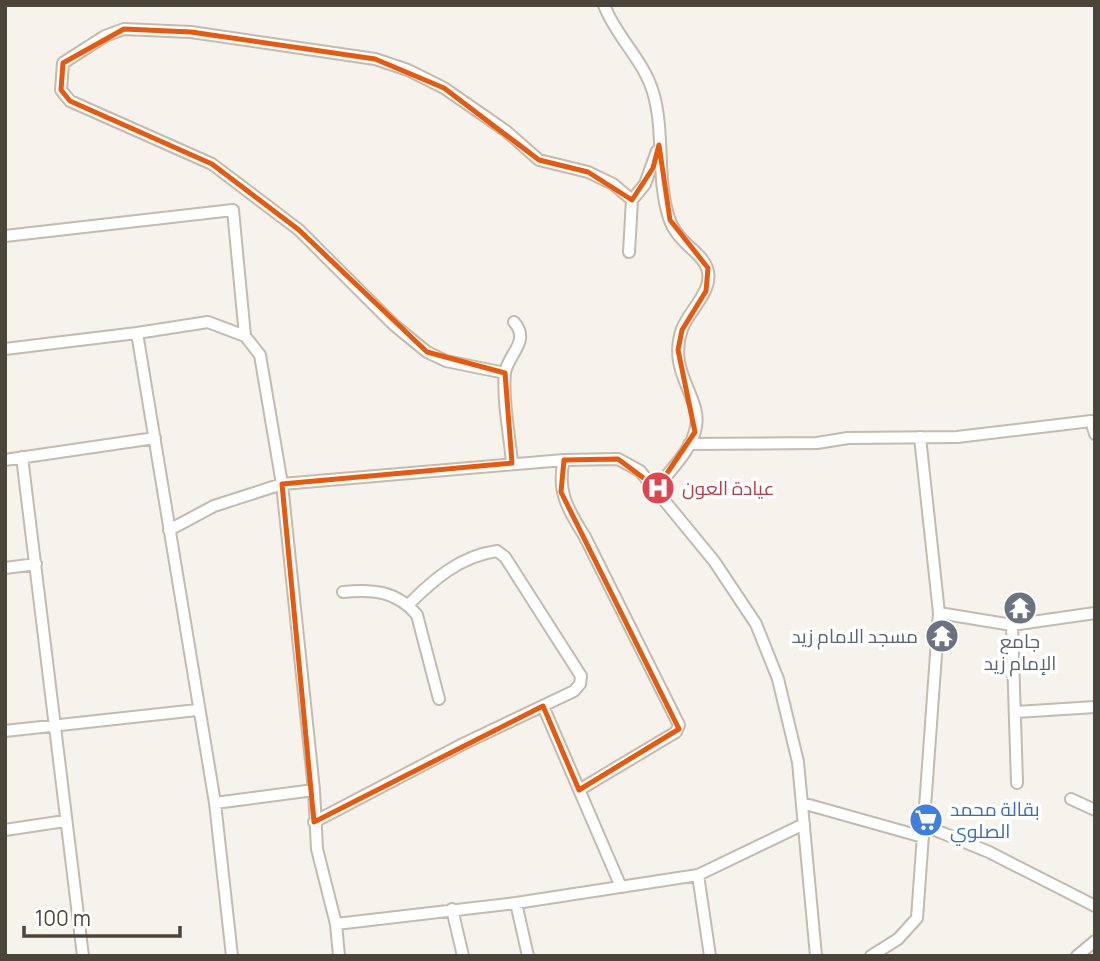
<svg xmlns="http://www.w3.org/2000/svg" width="1100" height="961" font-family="Manrope,Cairo,sans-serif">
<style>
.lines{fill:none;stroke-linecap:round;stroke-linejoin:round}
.street-casing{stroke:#c2bbae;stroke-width:14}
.street{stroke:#fff;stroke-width:10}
.marked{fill:none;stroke:#e8590c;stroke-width:5;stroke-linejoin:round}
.labels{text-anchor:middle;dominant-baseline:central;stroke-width:7;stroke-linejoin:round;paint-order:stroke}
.health-label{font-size:19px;fill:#be3a42;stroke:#fff;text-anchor:start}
.worship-label{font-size:19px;fill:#5b616d;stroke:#fff;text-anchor:end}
.shop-label{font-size:19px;fill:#366cbe;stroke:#fff;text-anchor:start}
</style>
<rect width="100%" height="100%" fill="#f6f3ec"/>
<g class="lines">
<defs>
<path id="street" d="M604 5C616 37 643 59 653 92 665 132 656 178 669 218 677 243 702 252 707 268 715 290 689 310 682 329 666 374 705 399 695 431 690 452 669 471 657 488
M5 236 233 210 245 336
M629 252 632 200 645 184 657 151
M137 333 208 322 245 336 260 355 282 484 314 790 317 849 336 924 339 956
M5 349 137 333 215 803 232 956
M505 373 446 361 427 352 394 325 299 230 212 164 70 101 61 90 63 63 105 36 124 29 191 32 375 59 408 70 444 88 506 131 539 160 588 172 613 184 632 200
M920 437 939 613 1012 625
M689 444 817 443 848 438 957 437 1091 421 1095 434
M22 457 83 956
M5 460 155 438
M564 460C556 492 569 511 585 537L679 725 676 732 579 790
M512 463C510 437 502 399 505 373 508 354 531 341 514 322
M169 530 214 506 282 484 564 460 618 459 640 471 714 561 756 624 778 679 798 762 816 956
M5 568 36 564
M343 592C373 589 397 591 417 615L439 699
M543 706 621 887
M1016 712 1095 707
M5 731 197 710
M1017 783 1012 625 1095 613
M1071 799 1095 810
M215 803 314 790
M802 803 923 837
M314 822 463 744 574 691 580 684 581 676 505 557 497 551C460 556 433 580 408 605
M923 825 989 852 1095 906
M5 830 65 821
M698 875 710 956
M516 903 528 956
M452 909 463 956
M336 924 516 903 698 875 804 824
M871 956 898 939 917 918 939 613
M1077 956 1095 941"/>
</defs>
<use href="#street" class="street-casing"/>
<use href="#street" class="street"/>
</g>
<path class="marked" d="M124 29 191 32 375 59 444 88 539 160 588 172 632 200 653 168 659 145 670 220 708 268 706 291 682 330 678 350 695 432 657 488 618 459 564 460 561 492 679 729 579 790 543 706 314 822 282 484 512 463 505 373 427 352 299 230 212 164 70 101 61 90 63 63Z"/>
<defs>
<symbol id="hospital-disc" viewBox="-11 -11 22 22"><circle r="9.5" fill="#e0444e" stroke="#fff"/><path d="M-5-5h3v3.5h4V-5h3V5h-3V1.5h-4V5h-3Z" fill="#fff"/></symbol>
<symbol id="temple-disc" viewBox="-11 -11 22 22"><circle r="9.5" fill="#6b7280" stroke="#fff"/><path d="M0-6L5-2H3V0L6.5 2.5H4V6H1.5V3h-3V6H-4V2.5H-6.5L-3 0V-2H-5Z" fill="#fff"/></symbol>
<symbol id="supermarket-disc" viewBox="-11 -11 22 22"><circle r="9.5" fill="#3f7fe0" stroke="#fff"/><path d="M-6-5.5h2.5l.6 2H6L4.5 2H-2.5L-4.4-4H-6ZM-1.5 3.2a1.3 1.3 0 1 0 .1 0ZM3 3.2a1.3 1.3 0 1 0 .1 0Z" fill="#fff"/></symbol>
</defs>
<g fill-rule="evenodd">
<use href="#hospital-disc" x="639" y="469" width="38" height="38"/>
<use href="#temple-disc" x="1001" y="589" width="38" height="38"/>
<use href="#temple-disc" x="923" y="617" width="38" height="38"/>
<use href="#supermarket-disc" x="907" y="801" width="38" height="38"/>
</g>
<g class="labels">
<g class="health-label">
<text x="682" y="488">عيادة العون</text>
</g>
<g class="worship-label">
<text x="918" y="636">مسجد الامام زيد</text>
<text x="1020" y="641" text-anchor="middle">جامع<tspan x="1020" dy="22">الإمام زيد</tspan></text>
</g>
<g class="shop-label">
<text x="950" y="809">بقالة محمد<tspan x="950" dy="22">الصلوي</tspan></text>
</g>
</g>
<rect width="1100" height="961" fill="none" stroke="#4b4439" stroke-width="14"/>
<path d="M24 926v10h156v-10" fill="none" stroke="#4b4439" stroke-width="3.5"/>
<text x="35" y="926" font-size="21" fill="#4b4439" stroke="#ffffff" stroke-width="5" paint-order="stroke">100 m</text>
</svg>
